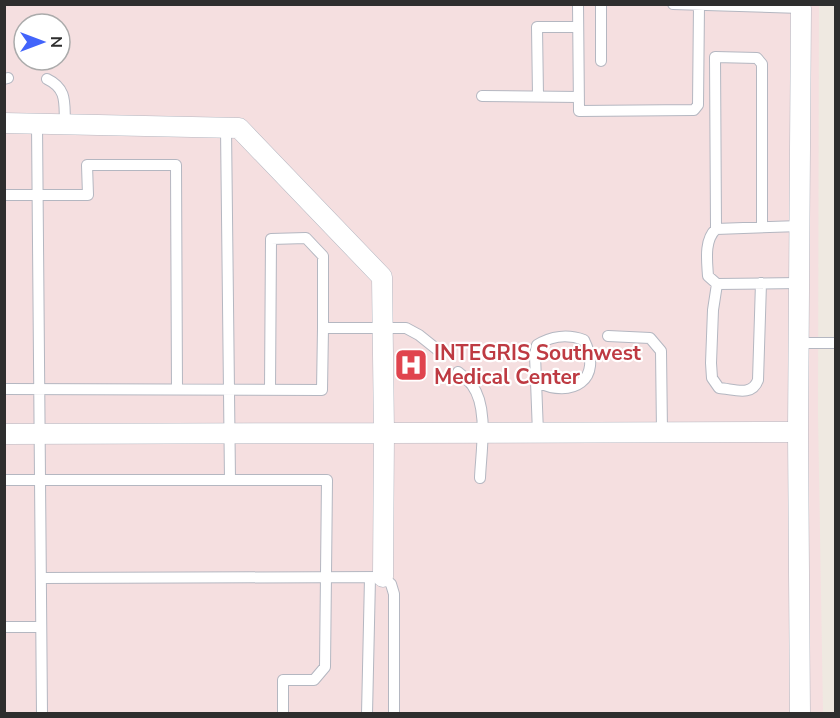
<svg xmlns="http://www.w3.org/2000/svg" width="840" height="718" font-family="'Nunito Sans',sans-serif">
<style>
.medical{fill:#f5dfe0;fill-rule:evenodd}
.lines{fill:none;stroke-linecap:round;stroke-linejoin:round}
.lane-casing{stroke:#b4b7c1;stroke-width:12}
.street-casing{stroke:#b4b7c1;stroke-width:21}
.lane{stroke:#fff;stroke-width:10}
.street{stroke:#fff;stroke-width:20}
.labels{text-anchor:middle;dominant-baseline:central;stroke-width:4.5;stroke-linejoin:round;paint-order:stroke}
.health-label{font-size:21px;font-weight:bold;fill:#be3a42;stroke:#fff;text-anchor:start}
</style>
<rect width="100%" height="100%" fill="#efe9e1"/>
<path class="medical" d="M4 5H819L818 413 823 713H5ZM24 24H60V60H24Z"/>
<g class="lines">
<defs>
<path id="lane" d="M578 4 579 111 694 110 698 105 699 5
M601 4V61
M673 4 801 8V5
M4 79 8 78
M47 79C68 89 64 104 65 124
M482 96 579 97
M538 96 537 27H578
M37 124 42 714
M226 128 230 480
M4 195H88L87 165H176L177 389
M716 229 715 57 757 58 762 64V227
M799 283 717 284 708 276C707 261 704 240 716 229L800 226
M717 284 713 310 711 363 712 378 719 388C734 389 752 397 758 380L761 283
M608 336 650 338 661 351 662 432
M799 343H836
M458 372C463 376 468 380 472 385 489 408 481 451 480 478
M537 382C572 399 604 380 584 340 568 334 551 336 537 345L535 355 538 433
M4 389 322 390 323 328H406L419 335 439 351
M270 390 271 239 306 238 323 256V328
M4 480H327L325 667 314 680H283V714
M41 578 383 577 391 584 394 594V714
M4 627H41
M367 714 370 578"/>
<path id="street" d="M4 123 239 128 382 277 384 433 383 577
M798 432 801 8
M4 434 798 432 800 714"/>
</defs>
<use href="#lane" class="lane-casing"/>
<use href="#street" class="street-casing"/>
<use href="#lane" class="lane"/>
<use href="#street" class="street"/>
</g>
<defs>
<symbol id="hospital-square" viewBox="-11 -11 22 22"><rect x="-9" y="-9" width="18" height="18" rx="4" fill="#e0444e" stroke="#fff"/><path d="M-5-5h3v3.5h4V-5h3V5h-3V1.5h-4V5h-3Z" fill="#fff"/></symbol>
</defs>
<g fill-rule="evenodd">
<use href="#hospital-square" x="392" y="346" width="38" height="38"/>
</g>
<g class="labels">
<g class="health-label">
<text x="434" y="353">INTEGRIS Southwest<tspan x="434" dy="24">Medical Center</tspan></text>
</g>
</g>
<rect width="840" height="718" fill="none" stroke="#2e2e2e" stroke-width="12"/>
<g transform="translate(42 42) rotate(90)"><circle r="28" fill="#ffffff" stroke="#ababab" stroke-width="1.5"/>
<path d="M0-4.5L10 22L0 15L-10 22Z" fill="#4264fb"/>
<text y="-9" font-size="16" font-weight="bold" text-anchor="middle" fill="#2e2e2e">N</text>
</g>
</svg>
